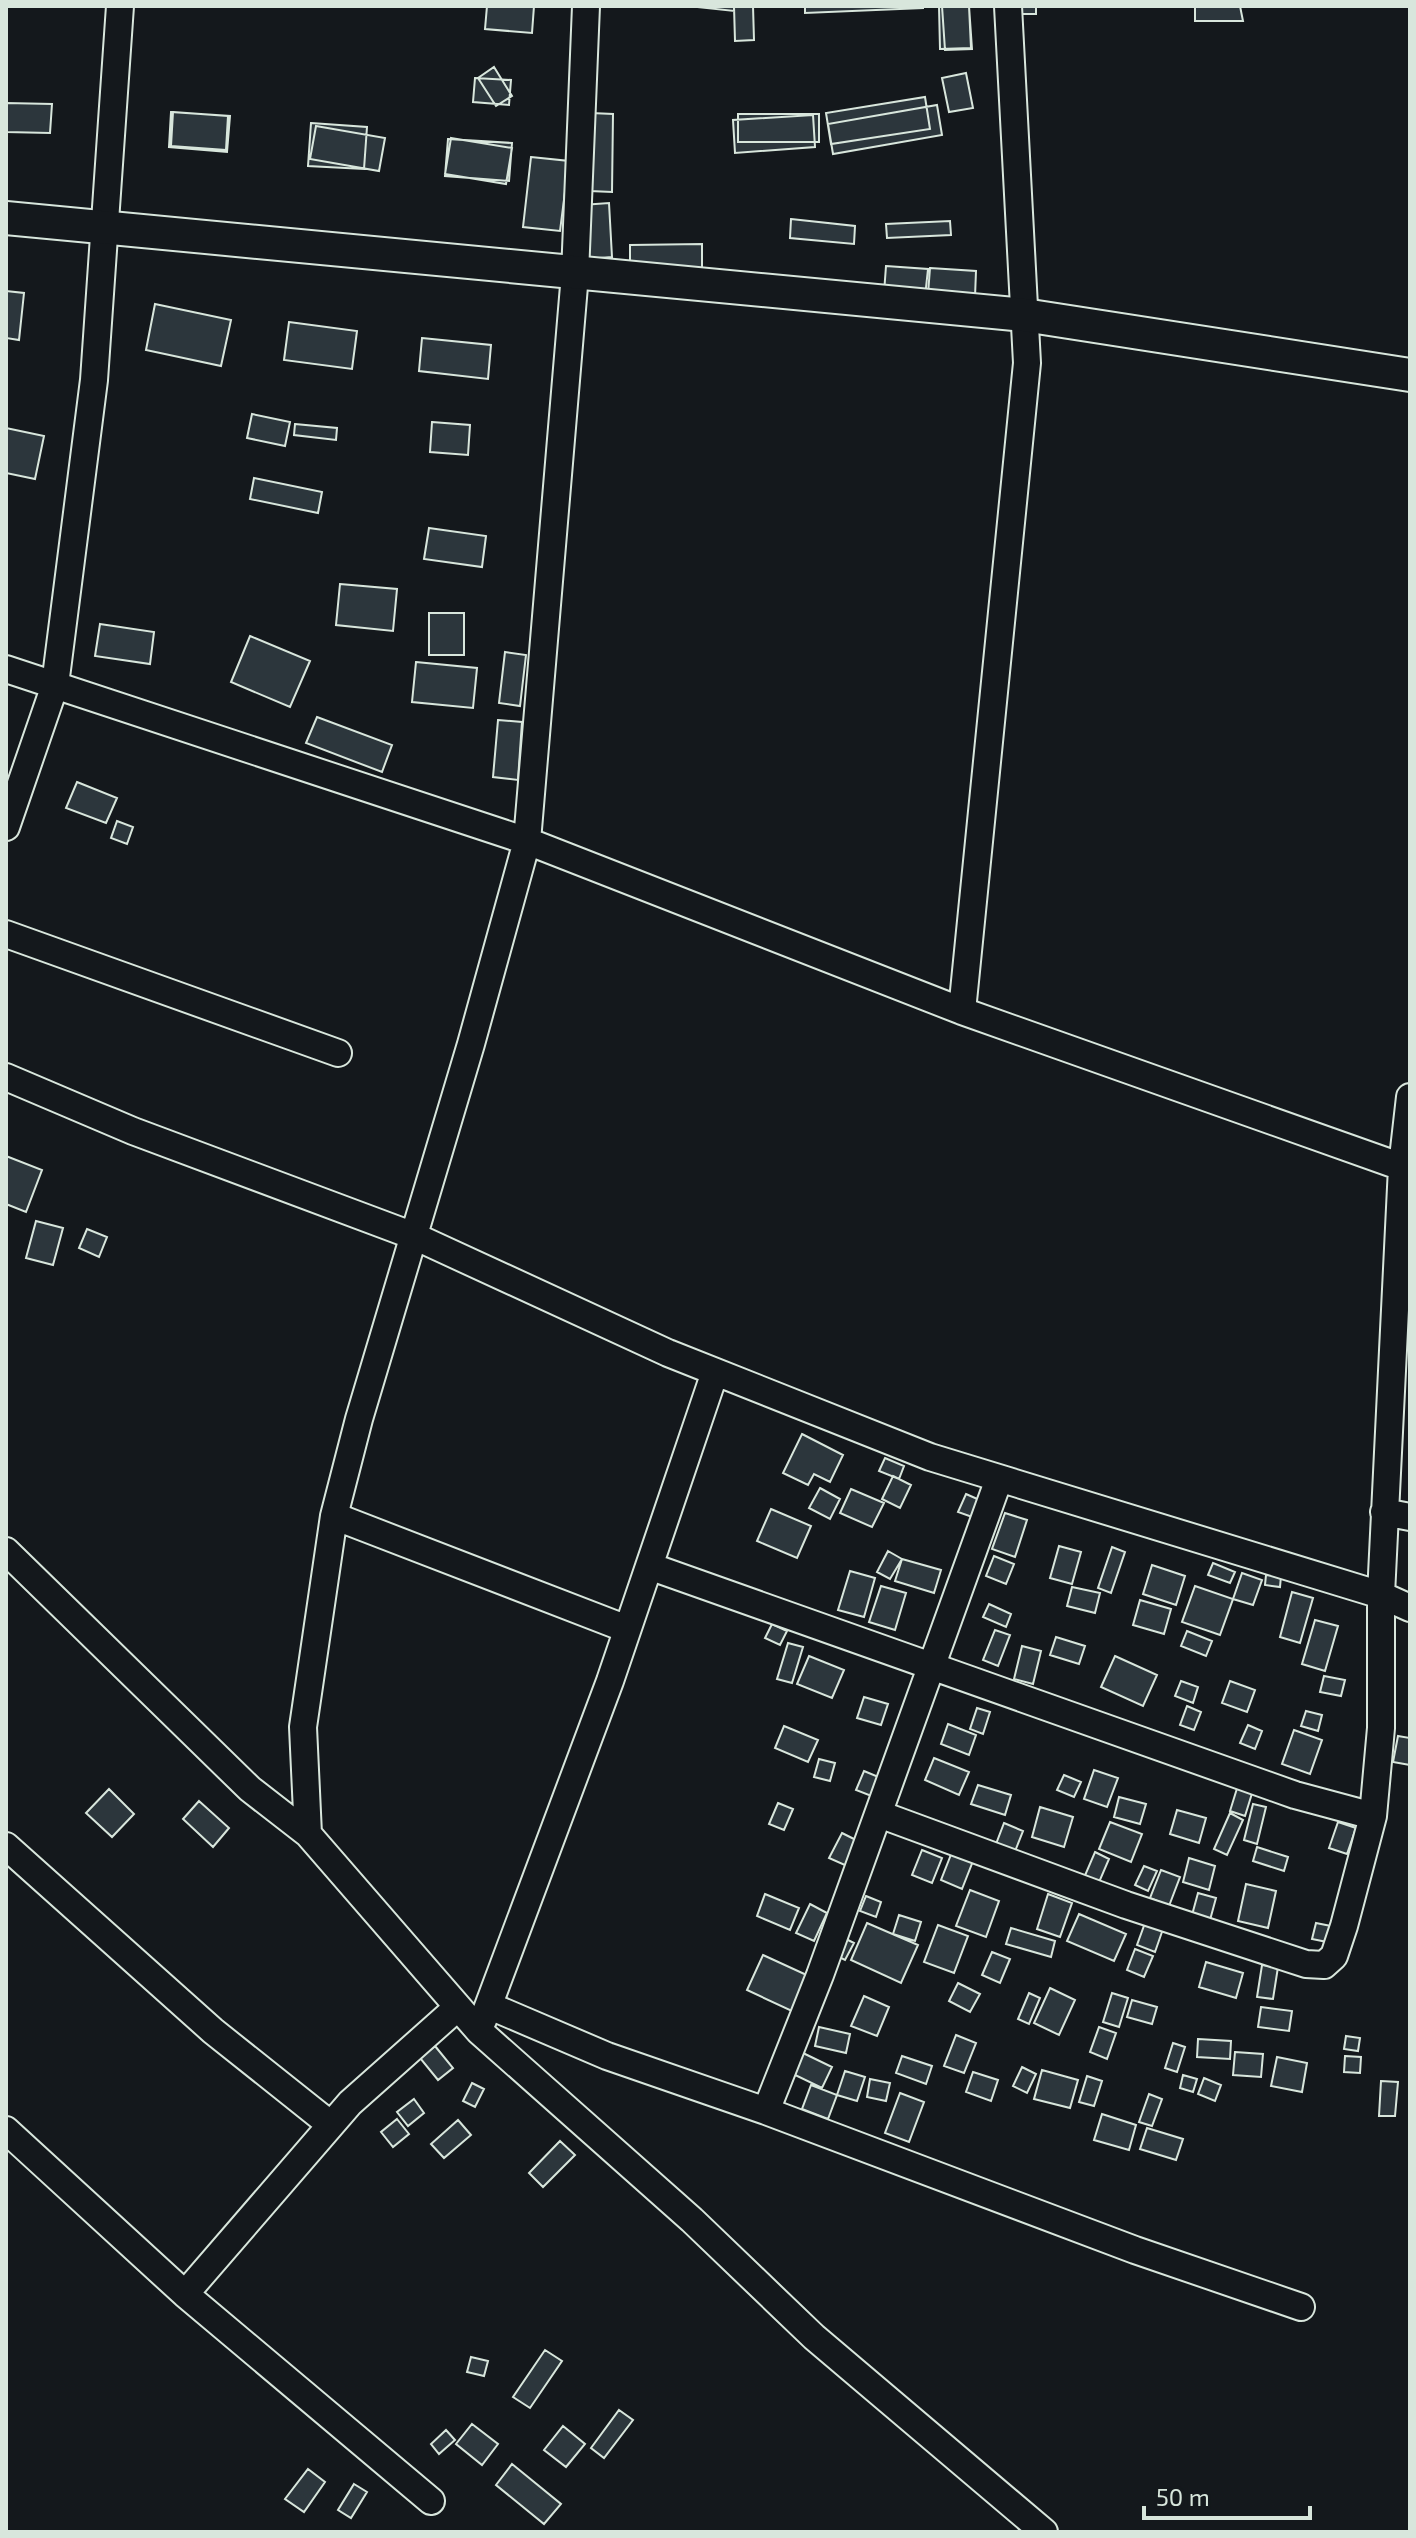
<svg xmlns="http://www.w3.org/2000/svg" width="1416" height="2538" font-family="'Exo 2',sans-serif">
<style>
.building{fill:#2c363c;stroke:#d8e6dc;stroke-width:2}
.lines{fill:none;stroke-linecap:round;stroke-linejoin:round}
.minor-casing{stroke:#d8e6dc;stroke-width:30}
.major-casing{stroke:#d8e6dc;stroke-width:36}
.minor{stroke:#14181c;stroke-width:26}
.major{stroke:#14181c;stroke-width:32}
</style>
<rect width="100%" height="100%" fill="#14181c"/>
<path class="building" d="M487 6H534L532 33 485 29Z
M688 6H734V11Z
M734 6H753L754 40 735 41Z
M805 6H923V8L805 13Z
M939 6H969L971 48 940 49Z
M942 6H969L972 49 945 50Z
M1018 6H1036V14H1018Z
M1195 6H1240L1243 21H1195Z
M494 67 512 96 496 106 478 78Z
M966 73 973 108 949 112 942 78Z
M475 78 511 80 509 105 473 102Z
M925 97 930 129 831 144 826 113Z
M6 103 52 104 50 133 6 132Z
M937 105 942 135 833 154 828 124Z
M171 112 230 116 227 152 169 147Z
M173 112 228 116 226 150 171 146Z
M591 113 613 114 612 192 590 191Z
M738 114H819V142H738Z
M813 115 815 147 735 153 733 120Z
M311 123 367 127 364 169 308 166Z
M316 126 385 138 379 171 310 159Z
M451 138 512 148 506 184 445 174Z
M448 139 512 143 509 181 445 176Z
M531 157 569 161 560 231 523 227Z
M609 203 612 257 586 259 582 205Z
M791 219 855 226 854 244 790 238Z
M950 221 951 235 887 238 886 224Z
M702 244V269H630V245Z
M886 266 928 269 925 297 884 293Z
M930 268 976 271 975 297 928 294Z
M6 291 24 293 19 340 6 338Z
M155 304 231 320 221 366 146 350Z
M289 322 357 331 352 369 284 360Z
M422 338 491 345 488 379 419 371Z
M252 414 290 422 285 446 247 438Z
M432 422 470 425 468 455 430 452Z
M295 424 337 428 336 440 294 435Z
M6 428 44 436 35 479 6 473Z
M254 478 322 492 318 513 250 499Z
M429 528 486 536 482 567 424 559Z
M340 584 397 589 393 631 336 625Z
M429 613H464V655H429Z
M100 624 154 632 150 664 95 656Z
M250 636 310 661 290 707 231 682Z
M505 652 526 655 520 706 499 703Z
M416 662 477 668 473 708 412 702Z
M317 717 392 745 382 772 306 743Z
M498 720 522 722 518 780 493 777Z
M77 782 117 798 106 823 66 808Z
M117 821 133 827 127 844 111 838Z
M6 1156 42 1170 26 1212 6 1204Z
M36 1221 63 1228 53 1265 26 1258Z
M87 1229 107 1237 99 1257 79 1248Z
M802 1434 843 1455 830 1482 814 1474 808 1485 783 1473Z
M885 1458 904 1466 899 1479 879 1471Z
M893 1476 911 1485 900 1508 882 1499Z
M820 1488 840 1499 830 1519 809 1508Z
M851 1489 884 1503 872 1527 840 1513Z
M966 1494 982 1501 975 1518 958 1512Z
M771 1509 811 1526 797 1558 757 1541Z
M1005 1513 1027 1520 1015 1557 992 1549Z
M1059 1546 1081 1552 1072 1584 1050 1578Z
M1112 1547 1125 1552 1111 1593 1098 1588Z
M888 1551 902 1559 890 1579 877 1572Z
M994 1556 1014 1564 1006 1584 986 1576Z
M902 1559 941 1570 934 1593 895 1581Z
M1213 1563 1235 1572 1230 1583 1208 1575Z
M1152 1565 1185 1576 1176 1605 1143 1594Z
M850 1571 875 1578 864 1617 838 1610Z
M1242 1573 1262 1580 1253 1605 1233 1599Z
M1266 1575 1281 1576 1280 1587 1265 1585Z
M881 1586 906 1593 895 1630 869 1622Z
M1195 1586 1233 1599 1220 1635 1182 1622Z
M1072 1587 1100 1593 1095 1613 1067 1606Z
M1292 1592 1313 1598 1300 1643 1280 1637Z
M1140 1600 1171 1609 1164 1634 1133 1625Z
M989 1604 1011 1614 1006 1627 983 1617Z
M1315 1620 1338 1626 1325 1671 1302 1664Z
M772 1624 787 1631 780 1645 765 1638Z
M995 1630 1010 1635 998 1666 983 1660Z
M1187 1631 1212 1641 1206 1656 1181 1646Z
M1056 1637 1085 1646 1079 1664 1050 1655Z
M788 1643 803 1647 792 1683 777 1679Z
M1022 1646 1041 1651 1033 1684 1014 1679Z
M809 1656 844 1670 832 1698 797 1684Z
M1115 1656 1157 1675 1143 1706 1101 1687Z
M1324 1676 1345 1680 1341 1696 1320 1692Z
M1181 1681 1198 1687 1193 1703 1175 1696Z
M1230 1681 1255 1690 1247 1712 1222 1703Z
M864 1697 888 1704 881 1725 857 1718Z
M1187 1706 1201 1712 1194 1730 1180 1725Z
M977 1708 990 1712 983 1734 970 1729Z
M1306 1711 1322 1715 1318 1731 1301 1726Z
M948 1724 976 1735 969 1755 941 1744Z
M1248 1725 1262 1731 1255 1749 1240 1743Z
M784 1726 818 1740 808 1762 775 1748Z
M1294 1730 1322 1740 1310 1774 1282 1764Z
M1398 1736 1410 1738V1765L1393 1762Z
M934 1758 969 1772 959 1795 925 1780Z
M819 1759 835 1763 830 1781 814 1777Z
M1094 1770 1118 1778 1107 1807 1084 1799Z
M864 1771 881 1778 874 1797 856 1790Z
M1064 1775 1081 1782 1074 1797 1057 1790Z
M1239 1782 1254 1787 1245 1816 1230 1811Z
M978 1785 1011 1795 1005 1815 971 1804Z
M109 1789 134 1814 112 1837 86 1813Z
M1119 1797 1146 1804 1140 1824 1114 1817Z
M199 1801 229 1828 213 1847 183 1819Z
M778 1803 793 1809 784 1830 769 1824Z
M1253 1804 1266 1807 1257 1844 1244 1840Z
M1040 1807 1073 1817 1064 1847 1032 1837Z
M1177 1810 1206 1818 1199 1843 1170 1834Z
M1230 1813 1243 1820 1227 1855 1214 1849Z
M1110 1822 1142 1834 1131 1862 1099 1849Z
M1338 1822 1356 1828 1347 1854 1329 1848Z
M1004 1823 1023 1831 1012 1859 993 1852Z
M842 1833 860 1842 847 1866 829 1858Z
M1257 1847 1288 1857 1284 1871 1253 1861Z
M922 1850 942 1858 932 1883 912 1875Z
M952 1852 973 1861 962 1889 941 1880Z
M1095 1852 1109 1859 1097 1887 1083 1880Z
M1189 1858 1215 1866 1209 1890 1183 1882Z
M1144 1866 1157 1871 1148 1891 1135 1885Z
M1161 1870 1180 1877 1169 1906 1150 1898Z
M1246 1884 1276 1891 1268 1928 1238 1921Z
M970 1890 999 1901 986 1937 956 1926Z
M1198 1893 1216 1898 1210 1920 1192 1915Z
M765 1894 799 1908 790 1930 757 1916Z
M1048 1894 1072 1903 1060 1937 1037 1929Z
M866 1896 881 1902 876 1917 860 1911Z
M810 1904 827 1913 814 1941 796 1933Z
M1079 1914 1126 1934 1114 1961 1067 1941Z
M899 1915 921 1922 915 1941 893 1934Z
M867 1923 918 1945 901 1983 851 1960Z
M1145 1923 1163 1929 1155 1952 1137 1945Z
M1316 1923 1336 1927 1332 1943 1312 1939Z
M938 1925 968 1936 954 1973 924 1962Z
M1011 1928 1055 1941 1051 1957 1006 1944Z
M842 1937 854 1943 845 1960 833 1954Z
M1135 1949 1153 1956 1144 1977 1127 1970Z
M992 1952 1010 1959 1000 1983 982 1975Z
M763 1955 811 1977 794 2012 747 1990Z
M1206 1962 1243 1973 1236 1998 1199 1987Z
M1262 1965 1278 1967 1273 1999 1257 1997Z
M958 1983 980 1994 970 2012 949 2001Z
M1050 1988 1075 2000 1059 2035 1034 2023Z
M1029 1993 1040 1998 1029 2024 1018 2019Z
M1112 1993 1128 1998 1119 2027 1103 2022Z
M864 1996 889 2007 877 2036 851 2026Z
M1132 2000 1157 2007 1152 2024 1127 2017Z
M1261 2007 1292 2011 1289 2031 1258 2027Z
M819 2027 850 2034 846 2053 815 2046Z
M1099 2027 1116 2033 1107 2059 1090 2052Z
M956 2035 976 2043 964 2073 944 2066Z
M1346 2036 1360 2038 1358 2051 1344 2049Z
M1198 2039 1231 2041 1230 2059 1197 2057Z
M1173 2043 1185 2047 1177 2072 1165 2068Z
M435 2046 453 2068 438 2080 420 2058Z
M1235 2052 1263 2054 1261 2077 1233 2075Z
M803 2053 832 2067 822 2088 793 2074Z
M902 2056 932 2066 926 2084 896 2073Z
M1345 2056 1361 2057 1360 2073 1344 2072Z
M1277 2057 1307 2063 1302 2092 1271 2086Z
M1022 2067 1036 2074 1027 2093 1013 2086Z
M1042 2070 1078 2080 1070 2108 1034 2099Z
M845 2071 865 2077 857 2101 837 2095Z
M973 2072 998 2080 991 2101 966 2092Z
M1183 2075 1197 2079 1193 2092 1180 2088Z
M1087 2076 1102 2081 1094 2106 1079 2102Z
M1204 2078 1221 2085 1215 2101 1198 2094Z
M870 2079 890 2083 886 2101 867 2097Z
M1381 2081 1398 2082 1395 2116H1379Z
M472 2083 484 2089 475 2107 463 2101Z
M811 2085 837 2095 828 2119 802 2109Z
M900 2093 924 2102 909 2142 885 2133Z
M1149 2094 1162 2099 1152 2126 1139 2122Z
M414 2099 424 2113 408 2126 397 2112Z
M1102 2114 1136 2125 1129 2150 1094 2140Z
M397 2119 409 2134 393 2147 381 2132Z
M458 2120 471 2135 444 2158 431 2144Z
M1147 2128 1183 2139 1176 2160 1140 2149Z
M560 2141 575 2155 543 2187 529 2173Z
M545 2350 562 2361 530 2408 513 2397Z
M471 2357 488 2361 484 2376 467 2372Z
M619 2410 633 2420 604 2458 591 2448Z
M472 2424 498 2444 482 2465 456 2444Z
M563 2426 585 2444 566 2467 544 2450Z
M446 2430 455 2440 439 2454 431 2444Z
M512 2464 561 2504 544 2524 496 2485Z
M308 2469 325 2482 304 2512 285 2499Z
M354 2484 367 2492 351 2518 338 2510Z"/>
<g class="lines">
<defs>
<path id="minor" d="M6 669 527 841 962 1011 1402 1167 1410 1097
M6 827 55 685 94 380 120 6
M6 934 338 1053
M962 1011 1027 363 1008 6
M6 1077 133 1131 414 1236 668 1353 930 1457 1381 1595 1402 1167
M1384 1512 1410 1517
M334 1516 627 1629
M6 1551 250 1789 308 1834 479 2031 692 2220 814 2337 1044 2532
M649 1566 1295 1795 1373 1816
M879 1814 1126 1905 1306 1964 1324 1965 1334 1956 1344 1926 1373 1816 1381 1728V1595L1410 1608
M308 1834 303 1727 334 1516 359 1419 471 1044 527 841 575 274 586 6
M6 1846 213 2031 331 2125
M490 2006 607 2056 766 2111 1135 2250 1301 2307
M483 2020 610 1681 715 1372
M766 2111 820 1975 999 1479
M6 2130 185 2294 431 2501
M185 2294 350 2103 458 2007"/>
<path id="major" d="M6 218 1024 315 1410 375"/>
</defs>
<use href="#minor" class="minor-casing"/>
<use href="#major" class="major-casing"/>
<use href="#minor" class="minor"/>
<use href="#major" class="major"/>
</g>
<rect width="1416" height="2538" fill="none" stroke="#d8e6dc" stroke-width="16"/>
<path d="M1144 2506v12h166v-12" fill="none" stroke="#d8e6dc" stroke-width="4"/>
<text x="1156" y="2506" font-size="24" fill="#d8e6dc" stroke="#14181c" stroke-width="6" paint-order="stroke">50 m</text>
</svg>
